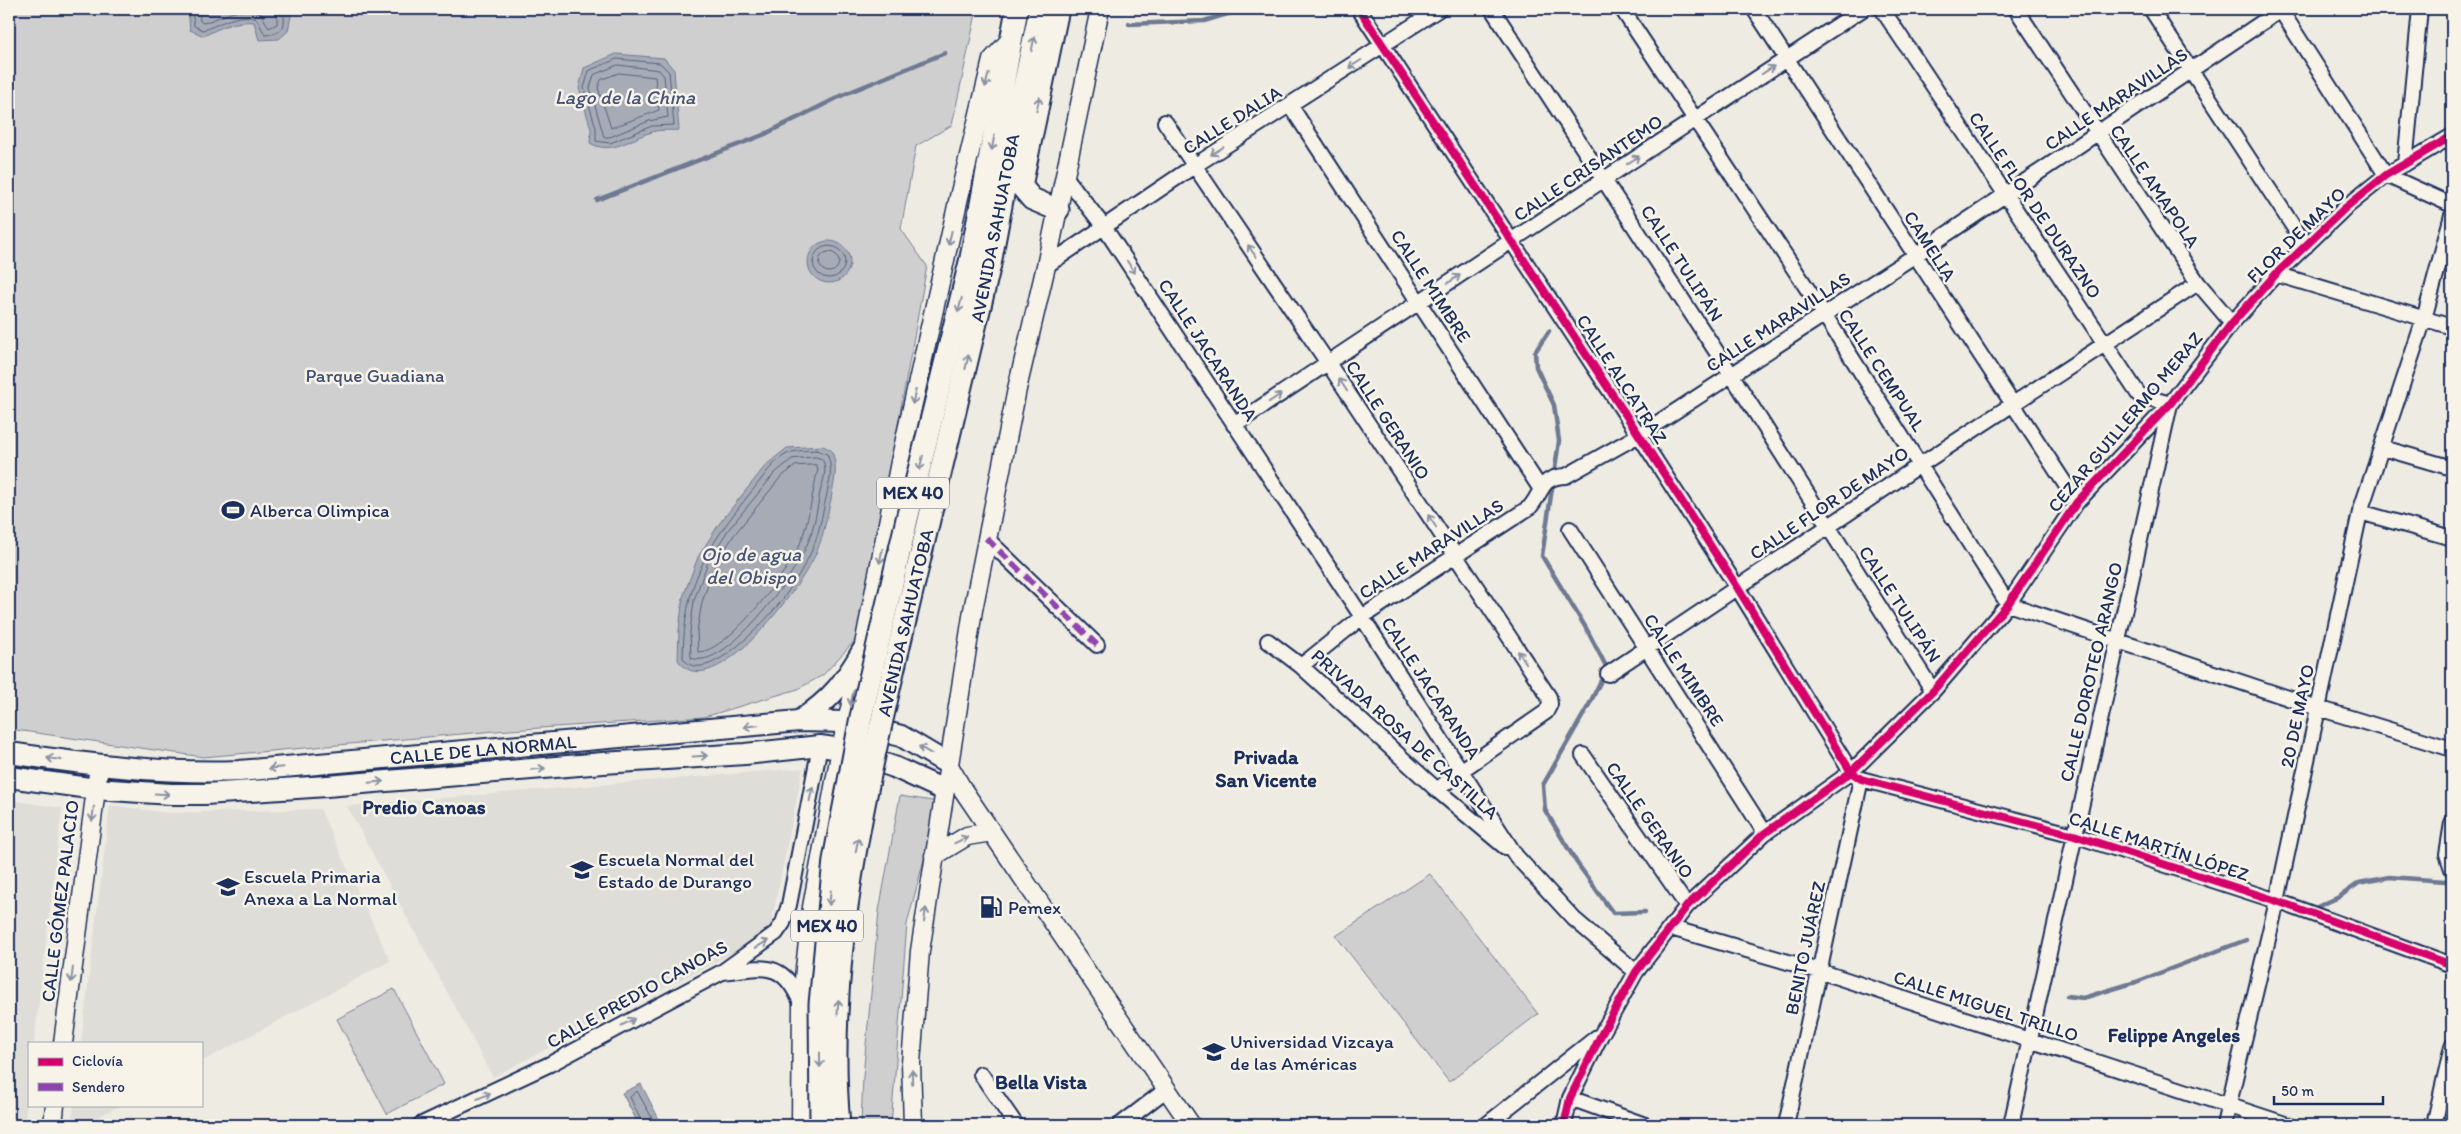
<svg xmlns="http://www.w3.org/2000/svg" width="2461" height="1134" font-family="Itim,sans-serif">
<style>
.built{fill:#deddd8}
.green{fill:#cfcfcf;stroke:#757f96}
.water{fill:#a6abb5;stroke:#6e7992}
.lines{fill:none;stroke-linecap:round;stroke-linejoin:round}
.shore{stroke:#536181;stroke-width:1}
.stream{stroke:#6e7992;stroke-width:4.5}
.minor-casing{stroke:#1b2f5e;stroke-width:18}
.tertiary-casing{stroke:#1b2f5e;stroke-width:21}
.secondary-casing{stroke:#1b2f5e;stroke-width:24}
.primary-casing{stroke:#1b2f5e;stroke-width:25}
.minor{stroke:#f7f3e8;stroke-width:14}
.tertiary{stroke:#f7f3e8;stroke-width:18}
.secondary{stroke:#f7f3e8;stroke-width:20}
.primary{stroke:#f7f3e8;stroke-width:21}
.primary-bridge-casing{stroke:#1b2f5e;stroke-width:25;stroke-linecap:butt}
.primary-bridge{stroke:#f7f3e8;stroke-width:21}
.quiet{stroke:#8e44ad;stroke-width:6;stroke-dasharray:12 6;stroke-linecap:butt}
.cycleway-casing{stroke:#f7f3e8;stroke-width:11}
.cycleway{stroke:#d6006c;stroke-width:8}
.oneway{stroke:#8991a3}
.labels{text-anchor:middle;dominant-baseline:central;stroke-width:5;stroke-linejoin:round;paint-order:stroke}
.shield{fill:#f7f3e8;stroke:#5d6a87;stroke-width:1}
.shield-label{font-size:18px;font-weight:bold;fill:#1b2f5e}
.street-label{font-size:19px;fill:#1b2f5e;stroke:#f7f3e8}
.park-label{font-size:19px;fill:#3f4f75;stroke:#f7f3e8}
.poi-label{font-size:19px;fill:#1b2f5e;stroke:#f7f3e8;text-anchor:start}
.water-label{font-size:20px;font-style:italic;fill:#455478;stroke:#f7f3e8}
.neighbourhood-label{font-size:20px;font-weight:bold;fill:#1b2f5e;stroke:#f7f3e8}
</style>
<rect width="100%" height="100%" fill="#eeebe2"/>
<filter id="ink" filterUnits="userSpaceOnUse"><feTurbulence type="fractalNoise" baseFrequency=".02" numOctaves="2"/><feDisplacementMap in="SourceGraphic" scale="10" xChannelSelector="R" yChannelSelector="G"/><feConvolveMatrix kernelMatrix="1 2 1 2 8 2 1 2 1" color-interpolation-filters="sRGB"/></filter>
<g filter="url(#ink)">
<path class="built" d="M803 768 769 934 493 1077 347 806Z
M9 800 62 808 34 1043H29V1086L24 1125H9Z
M110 805 168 813 320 809 390 961 201 1062V1043H81Z
M74 1105H121L83 1125H71Z"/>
<path class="green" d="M9 9H977L952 125 916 146 901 229 927 266 859 636 823 675 798 689 704 717 495 731 203 757 9 729Z
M900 796 939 802 907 924 891 1125H861L863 1076 879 911Z
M1430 874 1538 1014 1449 1082 1336 936Z
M394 989 444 1084 387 1114 337 1019Z"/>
<path class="water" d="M188 9H287L291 16 288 31 279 39 259 40 254 22C236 20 219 28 204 36L190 30Z
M616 54 664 58 674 70 679 130C671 131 660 129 652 132 631 138 612 156 590 143L591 129 579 88 584 68Z
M808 262a21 21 0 1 1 42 0a21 21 0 1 1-42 0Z
M823 446 831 450C839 467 834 481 831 499 827 516 824 534 817 551 806 580 712 711 678 660L679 630 683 597 698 557 719 524 766 465 787 448Z
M641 1084 662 1125H639L622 1093Z"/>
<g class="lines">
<path class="shore" d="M192 9 194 26 203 30C220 25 239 11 257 19L265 35C285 33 286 26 283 9
M199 9 200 21 203 23C221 18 242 4 261 14L269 28 277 24V9
M617 59 660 63 669 72 674 125 652 126 610 143 596 141V128L584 88 589 71Z
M618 65 659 70 664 76 668 117 649 121 610 137H604L590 88 594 75Z
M619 73 655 77 659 110 611 128 598 88 601 80Z
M813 262a16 16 0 1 1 32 0a16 16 0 1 1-32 0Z
M819 262a10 10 0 1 1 20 0a10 10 0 1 1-20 0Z
M816 450 827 454C834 469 829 483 826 498 822 515 819 534 812 550 805 566 793 584 783 599 770 616 704 691 683 658 684 583 706 548 752 491 762 479 774 459 789 453 796 450 808 451 816 450Z
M816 457 822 459C828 469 823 481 820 492 817 510 814 530 806 547 794 575 726 672 691 658L690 631 694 600 708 562 728 530 775 473 792 459Z
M816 465 818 469C812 494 809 521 800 544 788 571 729 652 698 652L697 631 702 602 715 565 734 535 780 478 795 466Z
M643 1125 630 1097 637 1091 656 1125"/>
<path class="stream" d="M1129 24 1204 21 1244 9
M597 200 763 135 845 94 945 53
M1549 331 1535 352 1536 367 1554 405 1559 441 1542 556 1586 628 1607 668 1590 703 1543 785 1545 810 1577 863 1613 913 1645 912
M2317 907 2339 897 2359 883 2389 877 2445 881 2452 877
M2067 996 2083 998 2136 982 2246 940"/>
<defs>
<path id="minor" d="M1359 9 1639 435 1737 587 1851 772 1861 779 2074 835 2277 901 2452 965
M1492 9 1731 374 1933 691
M1622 9 1824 314 2008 604 2318 708 2452 749
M1754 9 2077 502
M1882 9 2139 395 2170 404 2011 1125
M2016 9 2198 283 2232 323
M2151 9 2306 246
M2280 9 2386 175
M1290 105 1540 488
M1165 122 1328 363 1549 697 1550 704 1546 712 1462 770 1437 790
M2405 164 2420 9
M1064 175 1104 227 1362 617 1516 856 1574 919 1636 972
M2386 175 2452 205
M1046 266 1194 166 1439 9
M2276 274 2452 327
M1234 425C1444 286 1652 146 1863 9
M2383 448 2452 468
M2360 512 2452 538
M1570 529 1765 833
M986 538 1097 645
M1268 641 1301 666 1437 790 1505 847
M1301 666 1362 617 1530 507C1544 490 1540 477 1566 476L1639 435 1914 256 2282 9
M1608 674 1920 465 2198 283
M1583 755 1687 906
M2452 823 2447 854 2452 869
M1671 928 1819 971 2288 1125
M723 972C766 967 783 960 802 1005
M981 1074 1016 1125
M1570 1098 1645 1125
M420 1125 550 1064 722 972 776 933 783 923 789 905 820 746
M1120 1125 1167 1089
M1486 1125 1597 1037
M1564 1125 1570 1098 1601 1035 1636 972 1687 906 1765 833 1851 772 1933 691 2008 604 2077 502 2170 404 2232 323 2276 274 2345 208 2386 175 2452 136
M1786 1125 1861 779
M2224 1125 2277 901 2360 512 2424 319 2452 215
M2434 1125 2452 1046"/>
<path id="tertiary" d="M948 764 963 790 1191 1125
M934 856 967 836 992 832
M63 1043 99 766
M53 1125 55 1105
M801 1125 802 1005 805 968 812 907 841 749 863 650 900 462 959 197 992 60 1011 39
M913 1125 911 1063 920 951 973 610 1017 389 1046 266 1100 9"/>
<g id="secondary">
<path d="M799 721C832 699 843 684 863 650"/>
<path id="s1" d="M9 753C85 764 162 774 239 771L799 721 846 722 901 736 948 764"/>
<path d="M9 777 96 789 171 794H205L327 786 603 763 745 754 820 746 841 749 894 767 944 790"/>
</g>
<path id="primary" d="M1058 9 1021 186 1032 199 1058 210
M971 258 1017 9
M990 264 1015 131 1040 9"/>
</defs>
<use href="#minor" class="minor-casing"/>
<use href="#tertiary" class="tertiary-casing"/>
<use href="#secondary" class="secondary-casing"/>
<use href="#primary" class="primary-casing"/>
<use href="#minor" class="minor"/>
<use href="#tertiary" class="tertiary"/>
<use href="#secondary" class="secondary"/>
<use href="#primary" class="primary"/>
<defs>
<g id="primary-bridge">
<path d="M821 1125 820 1004 834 860 861 717 907 519 971 258"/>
<path id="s2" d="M839 1125C824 962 866 787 903 629 932 507 961 385 990 264"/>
</g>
</defs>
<use href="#primary-bridge" class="primary-bridge-casing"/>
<use href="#primary-bridge" class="primary-bridge"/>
<path class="quiet" d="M986 538 1097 645"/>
<defs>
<path id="cycleway" d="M1359 9 1639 435 1737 587 1851 772 1861 779 2074 835 2277 901 2452 965
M1564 1125 1570 1098 1601 1035 1636 972 1687 906 1765 833 1851 772 1933 691 2008 604 2077 502 2170 404 2232 323 2276 274 2345 208 2386 175 2452 136"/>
</defs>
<use href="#cycleway" class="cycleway-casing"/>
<use href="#cycleway" class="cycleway"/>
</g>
<defs><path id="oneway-shaft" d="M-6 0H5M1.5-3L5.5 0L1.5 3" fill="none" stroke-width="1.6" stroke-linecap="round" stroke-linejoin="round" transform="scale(1.25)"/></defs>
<g class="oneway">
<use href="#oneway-shaft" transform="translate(1033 44) rotate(-78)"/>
<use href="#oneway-shaft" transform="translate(1355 64) rotate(148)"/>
<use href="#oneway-shaft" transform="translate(1768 70) rotate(-33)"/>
<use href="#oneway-shaft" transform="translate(987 80) rotate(104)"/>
<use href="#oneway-shaft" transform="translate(1038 104) rotate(-78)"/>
<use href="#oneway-shaft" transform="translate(993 143) rotate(100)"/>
<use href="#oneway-shaft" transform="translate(1217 151) rotate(148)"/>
<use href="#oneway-shaft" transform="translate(1633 160) rotate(-34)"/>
<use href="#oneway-shaft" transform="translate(950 238) rotate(103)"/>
<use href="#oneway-shaft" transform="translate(1252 251) rotate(-124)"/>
<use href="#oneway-shaft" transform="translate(1131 267) rotate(57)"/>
<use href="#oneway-shaft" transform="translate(1454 279) rotate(-33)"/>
<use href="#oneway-shaft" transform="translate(960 305) rotate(104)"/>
<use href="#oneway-shaft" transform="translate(967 362) rotate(-77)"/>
<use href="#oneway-shaft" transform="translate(1343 385) rotate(-123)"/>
<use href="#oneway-shaft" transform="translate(914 397) rotate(103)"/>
<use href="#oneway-shaft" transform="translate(1275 398) rotate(-34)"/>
<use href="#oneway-shaft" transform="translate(921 463) rotate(104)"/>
<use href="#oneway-shaft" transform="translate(1432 521) rotate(-123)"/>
<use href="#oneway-shaft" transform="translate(881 556) rotate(101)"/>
<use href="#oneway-shaft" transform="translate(1522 657) rotate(-124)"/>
<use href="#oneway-shaft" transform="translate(852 698) rotate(103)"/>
<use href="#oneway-shaft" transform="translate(751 726) rotate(175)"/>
<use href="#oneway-shaft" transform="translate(925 750) rotate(-149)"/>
<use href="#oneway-shaft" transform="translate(700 756) rotate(-3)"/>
<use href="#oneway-shaft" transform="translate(54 759) rotate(-172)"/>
<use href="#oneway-shaft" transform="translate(276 768) rotate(175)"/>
<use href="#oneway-shaft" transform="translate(538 769) rotate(-5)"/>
<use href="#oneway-shaft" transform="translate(376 782) rotate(-5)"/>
<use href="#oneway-shaft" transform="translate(162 794) rotate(3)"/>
<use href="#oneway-shaft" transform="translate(811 794) rotate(-79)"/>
<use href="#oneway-shaft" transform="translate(93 814) rotate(97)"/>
<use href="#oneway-shaft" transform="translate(961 840) rotate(-26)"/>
<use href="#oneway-shaft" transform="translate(857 845) rotate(-79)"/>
<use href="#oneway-shaft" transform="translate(830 898) rotate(96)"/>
<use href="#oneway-shaft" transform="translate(925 915) rotate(-82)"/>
<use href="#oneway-shaft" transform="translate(762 944) rotate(-31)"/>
<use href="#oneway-shaft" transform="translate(72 975) rotate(97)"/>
<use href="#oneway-shaft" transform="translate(838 1007) rotate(-86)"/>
<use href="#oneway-shaft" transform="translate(628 1022) rotate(-28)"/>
<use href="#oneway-shaft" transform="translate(820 1060) rotate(90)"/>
<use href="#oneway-shaft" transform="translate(912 1077) rotate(-92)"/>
<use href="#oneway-shaft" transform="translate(484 1096) rotate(-24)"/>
</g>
</g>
<defs>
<symbol id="stadium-bare" viewBox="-9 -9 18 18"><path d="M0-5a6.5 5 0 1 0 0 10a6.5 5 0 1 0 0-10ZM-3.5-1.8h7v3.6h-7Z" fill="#1b2f5e" stroke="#f7f3e8" stroke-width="2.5" paint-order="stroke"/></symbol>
<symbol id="university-bare" viewBox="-9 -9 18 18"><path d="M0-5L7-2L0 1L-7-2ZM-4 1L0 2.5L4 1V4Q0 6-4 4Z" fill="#1b2f5e" stroke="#f7f3e8" stroke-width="2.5" paint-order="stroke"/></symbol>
<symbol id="school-bare" viewBox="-9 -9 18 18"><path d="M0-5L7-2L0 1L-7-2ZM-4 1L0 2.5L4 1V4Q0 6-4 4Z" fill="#1b2f5e" stroke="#f7f3e8" stroke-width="2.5" paint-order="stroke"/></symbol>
<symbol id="fuel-bare" viewBox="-9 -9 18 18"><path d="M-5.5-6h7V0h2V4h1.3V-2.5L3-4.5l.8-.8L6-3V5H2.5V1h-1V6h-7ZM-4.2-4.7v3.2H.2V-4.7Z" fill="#1b2f5e" stroke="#f7f3e8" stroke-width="2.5" paint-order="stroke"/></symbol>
</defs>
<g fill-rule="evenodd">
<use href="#stadium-bare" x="217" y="494" width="32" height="32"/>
<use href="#university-bare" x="566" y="854" width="32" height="32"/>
<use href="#school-bare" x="212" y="871" width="32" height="32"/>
<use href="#fuel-bare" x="975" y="891" width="32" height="32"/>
<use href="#university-bare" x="1198" y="1036" width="32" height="32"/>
</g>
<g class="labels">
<g class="shield">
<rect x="877" y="477.5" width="72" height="31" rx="4"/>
<rect x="791" y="910.5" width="72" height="31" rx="4"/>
</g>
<g class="shield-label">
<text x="913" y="493">MEX 40</text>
<text x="827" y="926">MEX 40</text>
</g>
<g class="street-label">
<text transform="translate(2116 99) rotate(-34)">CALLE MARAVILLAS</text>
<text transform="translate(1232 120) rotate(-32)">CALLE DALIA</text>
<text transform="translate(1588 168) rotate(-34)">CALLE CRISANTEMO</text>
<text transform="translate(2155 186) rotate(56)">CALLE AMAPOLA</text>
<text transform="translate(2035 205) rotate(56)">CALLE FLOR DE DURAZNO</text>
<text transform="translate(995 228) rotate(-79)">AVENIDA SAHUATOBA</text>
<text transform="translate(2296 235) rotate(-44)">FLOR DE MAYO</text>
<text transform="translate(1930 246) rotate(57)">CAMELIA</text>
<text transform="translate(1682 263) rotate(57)">CALLE TULIPÁN</text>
<text transform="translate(1431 286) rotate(57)">CALLE MIMBRE</text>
<text transform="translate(1778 322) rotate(-33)">CALLE MARAVILLAS</text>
<text transform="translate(1208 350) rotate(57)">CALLE JACARANDA</text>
<text transform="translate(1882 370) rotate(57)">CALLE CEMPUAL</text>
<text transform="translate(1622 379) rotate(57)">CALLE ALCATRAZ</text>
<text transform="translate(1388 420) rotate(57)">CALLE GERANIO</text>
<text transform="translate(2125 422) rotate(-50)">CEZAR GUILLERMO MERAZ</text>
<text transform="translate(1829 503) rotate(-34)">CALLE FLOR DE MAYO</text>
<text transform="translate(1431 549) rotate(-33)">CALLE MARAVILLAS</text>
<text transform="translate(1900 604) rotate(57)">CALLE TULIPÁN</text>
<text stroke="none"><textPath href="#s2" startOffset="509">AVENIDA SAHUATOBA</textPath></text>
<text transform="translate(1684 670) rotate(57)">CALLE MIMBRE</text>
<text transform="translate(2091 672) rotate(-77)">CALLE DOROTEO ARANGO</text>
<text transform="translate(1431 688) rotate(57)">CALLE JACARANDA</text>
<text transform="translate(2297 716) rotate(-78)">20 DE MAYO</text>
<text transform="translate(1405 734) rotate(42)">PRIVADA ROSA DE CASTILLA</text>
<text stroke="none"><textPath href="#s1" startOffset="476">CALLE DE LA NORMAL</textPath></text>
<text transform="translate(1650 820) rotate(55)">CALLE GERANIO</text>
<text transform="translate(2159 846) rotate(18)">CALLE MARTÍN LÓPEZ</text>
<text transform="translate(60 901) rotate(-83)">CALLE GÓMEZ PALACIO</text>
<text transform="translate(1805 948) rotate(-78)">BENITO JUÁREZ</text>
<text transform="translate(637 994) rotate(-29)">CALLE PREDIO CANOAS</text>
<text transform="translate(1986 1006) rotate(18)">CALLE MIGUEL TRILLO</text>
</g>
<g class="park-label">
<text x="375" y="375">Parque Guadiana</text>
</g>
<g class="poi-label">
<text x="250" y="510">Alberca Olimpica</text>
<text x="598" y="859">Escuela Normal del<tspan x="598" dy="22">Estado de Durango</tspan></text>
<text x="244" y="876">Escuela Primaria<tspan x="244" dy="22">Anexa a La Normal</tspan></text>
<text x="1008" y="907">Pemex</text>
<text x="1230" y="1041">Universidad Vizcaya<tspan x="1230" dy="22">de las Américas</tspan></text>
</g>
<g class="water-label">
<text x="625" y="97">Lago de la China</text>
<text x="751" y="554">Ojo de agua<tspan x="751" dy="23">del Obispo</tspan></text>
</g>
<g class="neighbourhood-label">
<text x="1266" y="757">Privada<tspan x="1266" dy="23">San Vicente</tspan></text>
<text x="424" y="807">Predio Canoas</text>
<text x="2174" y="1035">Felippe Angeles</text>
<text x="1041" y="1082">Bella Vista</text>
</g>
</g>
<rect width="2461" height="1134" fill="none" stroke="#f7f3e8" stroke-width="30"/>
<rect x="15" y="15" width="2431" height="1104" fill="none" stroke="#1b2f5e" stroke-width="2" filter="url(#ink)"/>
<rect x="28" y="1042" width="175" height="65" fill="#f7f3e8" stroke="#9fa5b1"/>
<rect x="38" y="1058" width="25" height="8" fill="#d6006c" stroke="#9fa5b1"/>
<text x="72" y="1066" font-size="15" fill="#1b2f5e">Ciclovía</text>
<rect x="38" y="1083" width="25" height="8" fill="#8e44ad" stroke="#9fa5b1"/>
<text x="72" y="1092" font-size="15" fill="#1b2f5e">Sendero</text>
<path d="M2274 1096v8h109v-8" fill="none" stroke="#1b2f5e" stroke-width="2.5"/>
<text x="2281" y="1096" font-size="15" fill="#1b2f5e" stroke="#f7f3e8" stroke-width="4" paint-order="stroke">50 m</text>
</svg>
